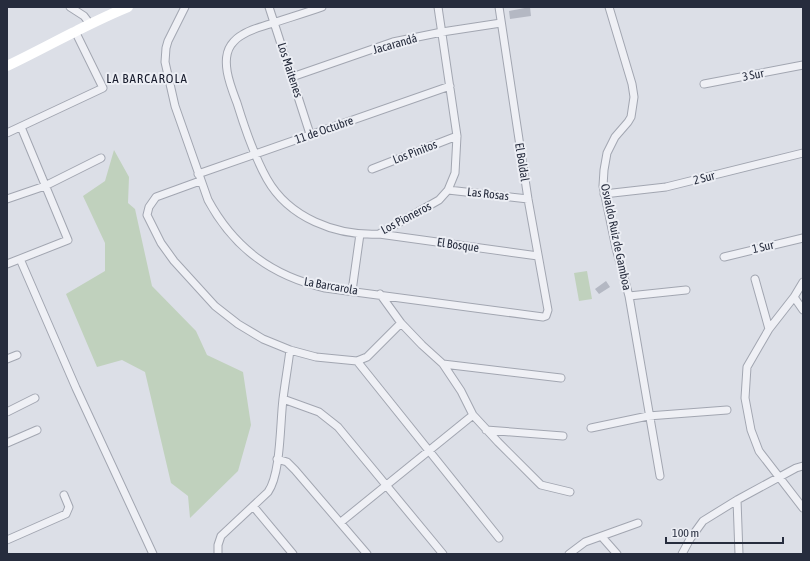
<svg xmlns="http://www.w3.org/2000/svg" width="810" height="561" font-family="'Asap Condensed',sans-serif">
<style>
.green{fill:#c0d1bd}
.building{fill:#b4b8c3}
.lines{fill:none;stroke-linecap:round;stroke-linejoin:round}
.minor-casing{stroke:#a2a6b1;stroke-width:9}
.minor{stroke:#eff0f5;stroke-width:7}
.secondary{stroke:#fff;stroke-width:10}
.labels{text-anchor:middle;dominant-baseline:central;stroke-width:4;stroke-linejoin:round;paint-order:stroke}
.street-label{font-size:12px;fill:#262c3d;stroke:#eceef4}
.neighbourhood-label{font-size:13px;letter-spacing:1px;fill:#191d2e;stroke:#eceef4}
</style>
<rect width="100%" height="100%" fill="#dcdfe7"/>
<path class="green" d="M114 150 129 177 128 203 135 209 152 286 196 331 207 355 243 372 251 425 238 471 190 518 188 496 171 483 145 372 122 360 97 367 66 294 105 271V243L83 196 105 181Z
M587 271 592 299 579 301 574 273Z"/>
<path class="building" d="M530 7 531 16 510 19 509 11Z
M606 281 610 287 599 294 595 289Z"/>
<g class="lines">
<defs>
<path id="minor" d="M70 7 84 16 90 24
M185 7 168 41 166 48 165 62 175 106 208 200C234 248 272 276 325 288L543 317 546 316 548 310 528 199 499 7
M269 7 310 134
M322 7C305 13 288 18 270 24 261 27 251 29 242 35 238 37 234 41 231 45 220 61 231 87 237 103 245 129 254 156 267 179 289 218 336 236 379 234L439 200 448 190 455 173 457 136 438 7
M609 7 632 84 634 97 631 117 628 122 615 137 607 153 604 170 603 186 616 248 629 296 660 476
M292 77 393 42 442 32 501 23
M704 84 803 65
M7 133 103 88 75 31
M372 169 457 136
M198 174 450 86
M200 181 156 197 149 207 147 215 161 243 174 261 215 306 238 324 263 339 290 350 316 357 357 361 367 357 401 323
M448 190 528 199
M604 194 666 187 803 153
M7 199 45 186 101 158
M379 234 538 256
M724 257 803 238
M20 259 76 388 153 554
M7 264 68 240 21 127
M755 279 769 329
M803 282 794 297 769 329 747 367 745 398 751 430 759 451 803 508
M352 291 360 234
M380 294 401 323 422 345 443 364 461 391 473 415 498 442 541 485 570 492
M629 296 686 290
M794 297 803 310
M7 359 17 355
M357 361 499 538
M443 364 561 378
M283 399 319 412 338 427 443 554
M7 412 35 398
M591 428 648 416 727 410
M486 430 563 436
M7 443 37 430
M277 459 287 462 295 470 367 554
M737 500 739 554
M253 506 293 554
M341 522 473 415
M602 537 617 554
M7 540 66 514 69 507 64 495
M218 554V545L221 536 268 492C281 474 280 423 283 399 285 383 288 366 290 350
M569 554 585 542 638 523
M682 554 690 539 703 521 737 500 796 468 803 466"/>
</defs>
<use href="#minor" class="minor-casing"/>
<use href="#minor" class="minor"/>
<path class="secondary" d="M7 66C47 47 86 24 128 7"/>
</g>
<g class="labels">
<g class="street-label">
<text transform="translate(395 44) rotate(-16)">Jacarandá</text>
<text transform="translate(290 70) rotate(72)">Los Maitenes</text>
<text transform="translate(753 75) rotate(-11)">3 Sur</text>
<text transform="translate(324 130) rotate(-19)">11 de Octubre</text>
<text transform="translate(415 152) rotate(-21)">Los Pinitos</text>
<text transform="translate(522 162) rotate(81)">El Boldal</text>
<text transform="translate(704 178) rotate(-14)">2 Sur</text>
<text transform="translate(488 194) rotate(6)">Las Rosas</text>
<text transform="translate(406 218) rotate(-28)">Los Pioneros</text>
<text transform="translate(616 237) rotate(78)">Osvaldo Ruiz de Gamboa</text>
<text transform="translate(458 245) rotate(8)">El Bosque</text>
<text transform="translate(763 247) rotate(-13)">1 Sur</text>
<text transform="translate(331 286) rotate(10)">La Barcarola</text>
</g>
<g class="neighbourhood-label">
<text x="147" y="78">LA BARCAROLA</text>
</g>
</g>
<rect width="810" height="561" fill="none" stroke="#262c3d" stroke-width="16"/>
<path d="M666 537v6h117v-6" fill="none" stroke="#262c3d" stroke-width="2"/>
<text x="672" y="537" font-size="12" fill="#262c3d" stroke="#eceef4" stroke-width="3" paint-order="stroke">100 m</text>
</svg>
